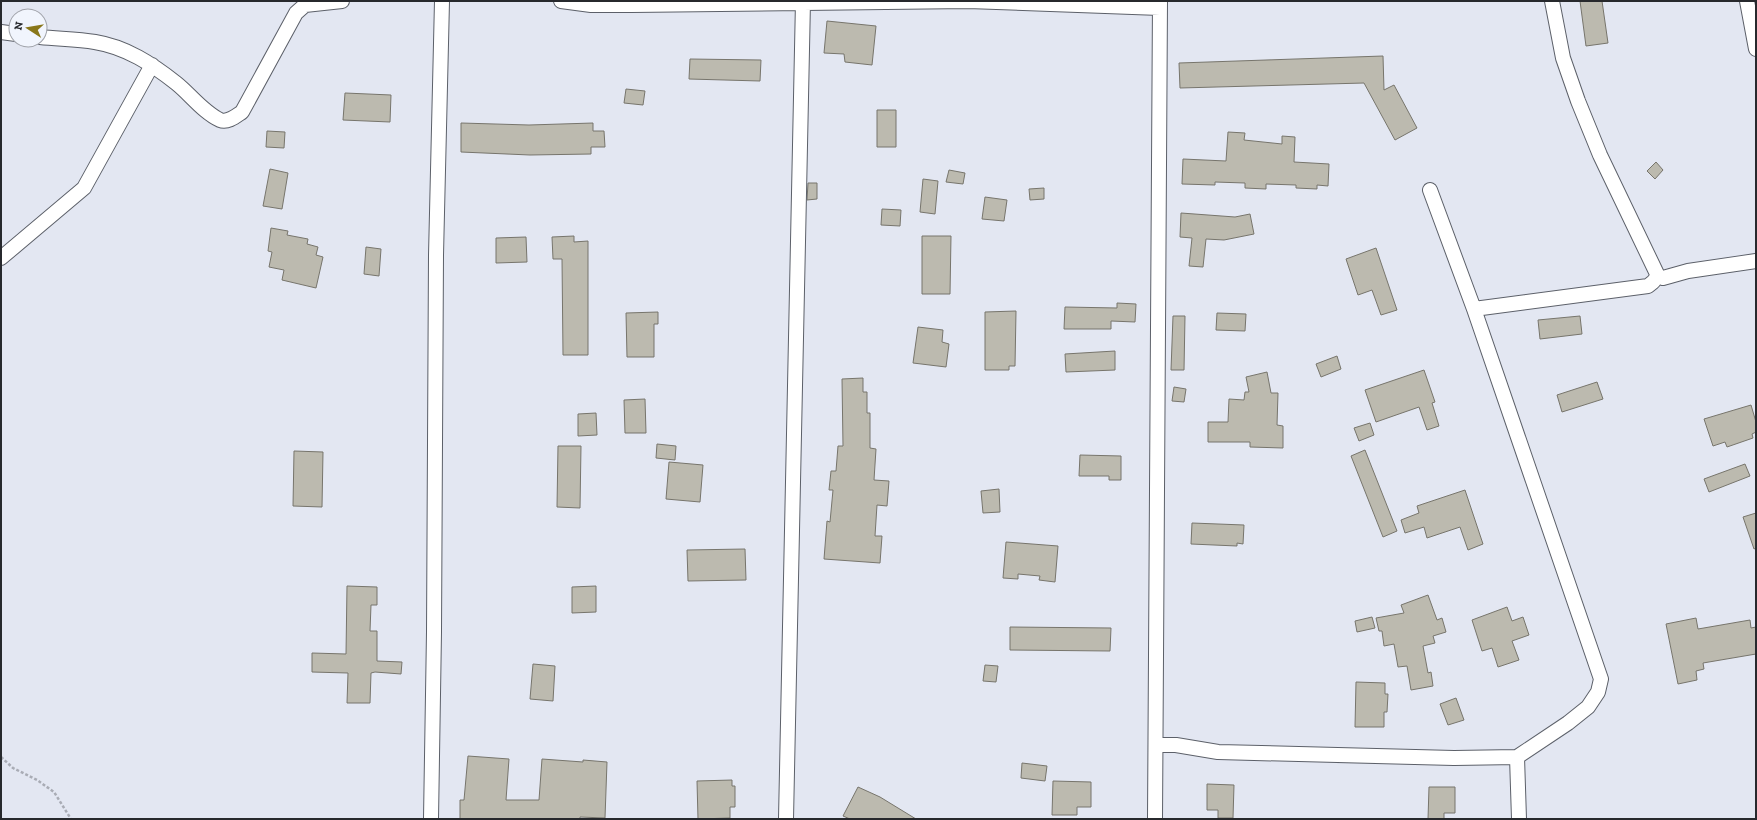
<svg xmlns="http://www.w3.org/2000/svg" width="1757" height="820" font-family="'Zilla Slab',serif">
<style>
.building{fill:#bcbaaf;stroke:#77756c}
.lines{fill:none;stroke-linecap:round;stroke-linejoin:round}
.minor-casing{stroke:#5c6069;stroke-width:16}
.path{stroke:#a9acb5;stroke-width:2.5;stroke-dasharray:3 2;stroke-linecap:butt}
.minor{stroke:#fff;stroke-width:14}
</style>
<rect width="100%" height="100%" fill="#e3e7f2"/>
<path class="building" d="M1580 1H1602L1608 43 1586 46Z
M827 21 876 26 872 65 845 62 844 54 824 53Z
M1383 56 1384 90 1394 85 1417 128 1395 140 1364 83 1180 88 1179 63Z
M690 59 761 60 760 81 689 79Z
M626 89 645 91 643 105 624 103Z
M345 93 391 95 390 122 343 120Z
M877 110H896V147H877Z
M461 123 529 125 593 123V131H604L605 147H591V154L530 155 461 152Z
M267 131 285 132 284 148 266 147Z
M1228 132 1245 133 1244 140 1282 144V136L1295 137 1294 162 1329 164 1328 186 1317 185V189L1296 188V185L1266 184V189L1245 188V183L1215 182V185L1182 184 1183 159 1226 161Z
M1656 162 1663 170 1655 179 1647 171Z
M270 169 288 173 282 209 263 206Z
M949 170 965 173 963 184 946 182Z
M923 179 938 181 935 214 920 212Z
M808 183H817V199L807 200Z
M1044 188V199L1030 200 1029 189Z
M985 197 1007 200 1004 221 982 219Z
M882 209 901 210 900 226 881 225Z
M1181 213 1235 217 1250 214 1254 234 1224 240 1206 239 1203 267 1189 266 1192 238 1180 237Z
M271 228 288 231 287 235 308 239 307 244 318 247 316 255 323 257 316 288 282 280 284 270 269 267 272 252 268 251Z
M574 236V242L588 241V355H563L562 259H553L552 237Z
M922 236H951L950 294H922Z
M526 237 527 262 496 263V238Z
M366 247 381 249 379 276 364 274Z
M1376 248 1397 310 1381 315 1372 290 1358 295 1346 259Z
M1117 303 1136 304 1135 322 1111 321V329H1064L1065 307 1117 308Z
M1016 311 1015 366H1009V370H985V312Z
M658 312V324H654V357H627L626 313Z
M1217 313 1246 314 1245 331 1216 330Z
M1173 316H1185L1184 370H1171Z
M1580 316 1582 334 1540 339 1538 320Z
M918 327 943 330 942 342 949 344 946 367 913 363Z
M1115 351V370L1066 372 1065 354Z
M1337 356 1341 369 1321 377 1316 364Z
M1424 370 1435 402 1432 403 1439 426 1427 430 1419 407 1376 422 1365 390Z
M1267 372 1271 393H1278L1277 425 1283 426V448L1250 447V442H1208V422H1228L1229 399 1244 400 1245 392H1249L1246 377Z
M863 378V392H867V413H870V448L876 449 874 480 889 481 887 506 877 505 875 536H882L880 563 824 559 827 521 830 522 833 490H829L831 471H836L838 446H843L842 379Z
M1597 382 1603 399 1562 412 1557 395Z
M1174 387 1186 389 1184 402 1172 401Z
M645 399 646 433H625L624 400Z
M1751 405 1756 422V432L1752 434 1753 438 1727 447 1725 442 1713 446 1704 419Z
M596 413 597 435 578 436V414Z
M1370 423 1374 435 1359 441 1354 428Z
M657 444 676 446 675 460 656 458Z
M558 446H581L580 508 557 507Z
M1365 450 1397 531 1383 537 1351 456Z
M294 451 323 452 322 507 293 506Z
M1080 455 1121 456V480H1109V476H1079Z
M669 462 703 465 700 502 666 499Z
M1745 464 1750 476 1709 492 1704 479Z
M999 489 1000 512 983 513 981 491Z
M1465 490 1483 544 1468 550 1460 527 1427 538 1424 527 1405 533 1401 520 1419 513 1417 506Z
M1756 513V548L1754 549 1743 517Z
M1192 523 1244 525 1243 544 1237 543V546L1191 544Z
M1006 542 1058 546 1055 582 1039 580 1040 576 1018 574V579L1003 578Z
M745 549 746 580 688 581 687 550Z
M347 586 377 587V605H371L370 631H377V661L402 662 401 674 375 672 371 673 370 703H347L348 673 312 672V653L346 654Z
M596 586V612L572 613V587Z
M1428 595 1437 620 1442 618 1446 632 1433 636 1435 643 1423 646 1428 673 1431 672 1433 686 1411 690 1407 666 1398 667 1394 644 1384 646 1382 631H1379L1376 618 1404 613 1401 605Z
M1507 607 1512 621 1523 617 1529 635 1512 641 1519 660 1498 667 1492 648 1482 651 1472 620Z
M1372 617 1375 628 1357 632 1355 621Z
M1696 618 1698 629 1750 620 1751 628 1756 627V654L1703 663 1704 669 1696 671 1697 680 1678 684 1666 624Z
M1010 627 1111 628 1110 651 1010 650Z
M533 664 555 666 553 701 530 699Z
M985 665 998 666 996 682 983 681Z
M1356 682 1385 683V694H1388L1387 712H1384V727H1355Z
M1456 698 1464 720 1448 725 1440 704Z
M468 756 509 759 506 800H539L542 759 583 762V760L607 762 605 818 580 817V819H460V800H464Z
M1022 763 1047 766 1045 781 1021 778Z
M732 780V786H735V807H730V818L698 819 697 781Z
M1053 781 1091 782V807H1077V815H1052Z
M1207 784 1234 785 1233 818H1218V810H1207Z
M858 787 880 797 916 819H850L843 816Z
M1429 787H1455V813H1444V819H1428Z"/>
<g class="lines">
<defs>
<path id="minor" d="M561 1 591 5H632L968 1 1160 8
M1552 1 1563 58 1578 101 1600 155 1658 276
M1747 1 1756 49
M1 32 16 34
M40 37C58 39 77 39 95 42 126 47 152 64 176 83 190 94 203 112 220 120 228 123 236 116 242 112L296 13 305 5 342 1
M1 258 84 188 152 65
M1474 309 1648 286 1653 282 1658 276 1663 278 1688 271 1756 261
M1157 745H1176L1218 752 1454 758 1517 757 1568 723 1588 707 1598 692 1601 679 1474 309 1430 190
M1517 757 1519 819
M431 819 434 632 436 255 442 1
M786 819 803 1
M1155 819 1160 1"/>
</defs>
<use href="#minor" class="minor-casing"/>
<path class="path" d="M1 757 13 768 37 780 54 792 71 819"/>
<use href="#minor" class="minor"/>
</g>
<rect width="1757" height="820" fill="none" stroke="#27292d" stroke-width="4"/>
<g transform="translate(28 28) rotate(282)"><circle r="19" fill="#f1f5fd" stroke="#a0a3aa"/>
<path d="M0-3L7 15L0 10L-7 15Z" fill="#89771a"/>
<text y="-6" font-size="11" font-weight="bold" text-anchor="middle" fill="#27292d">N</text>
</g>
</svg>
